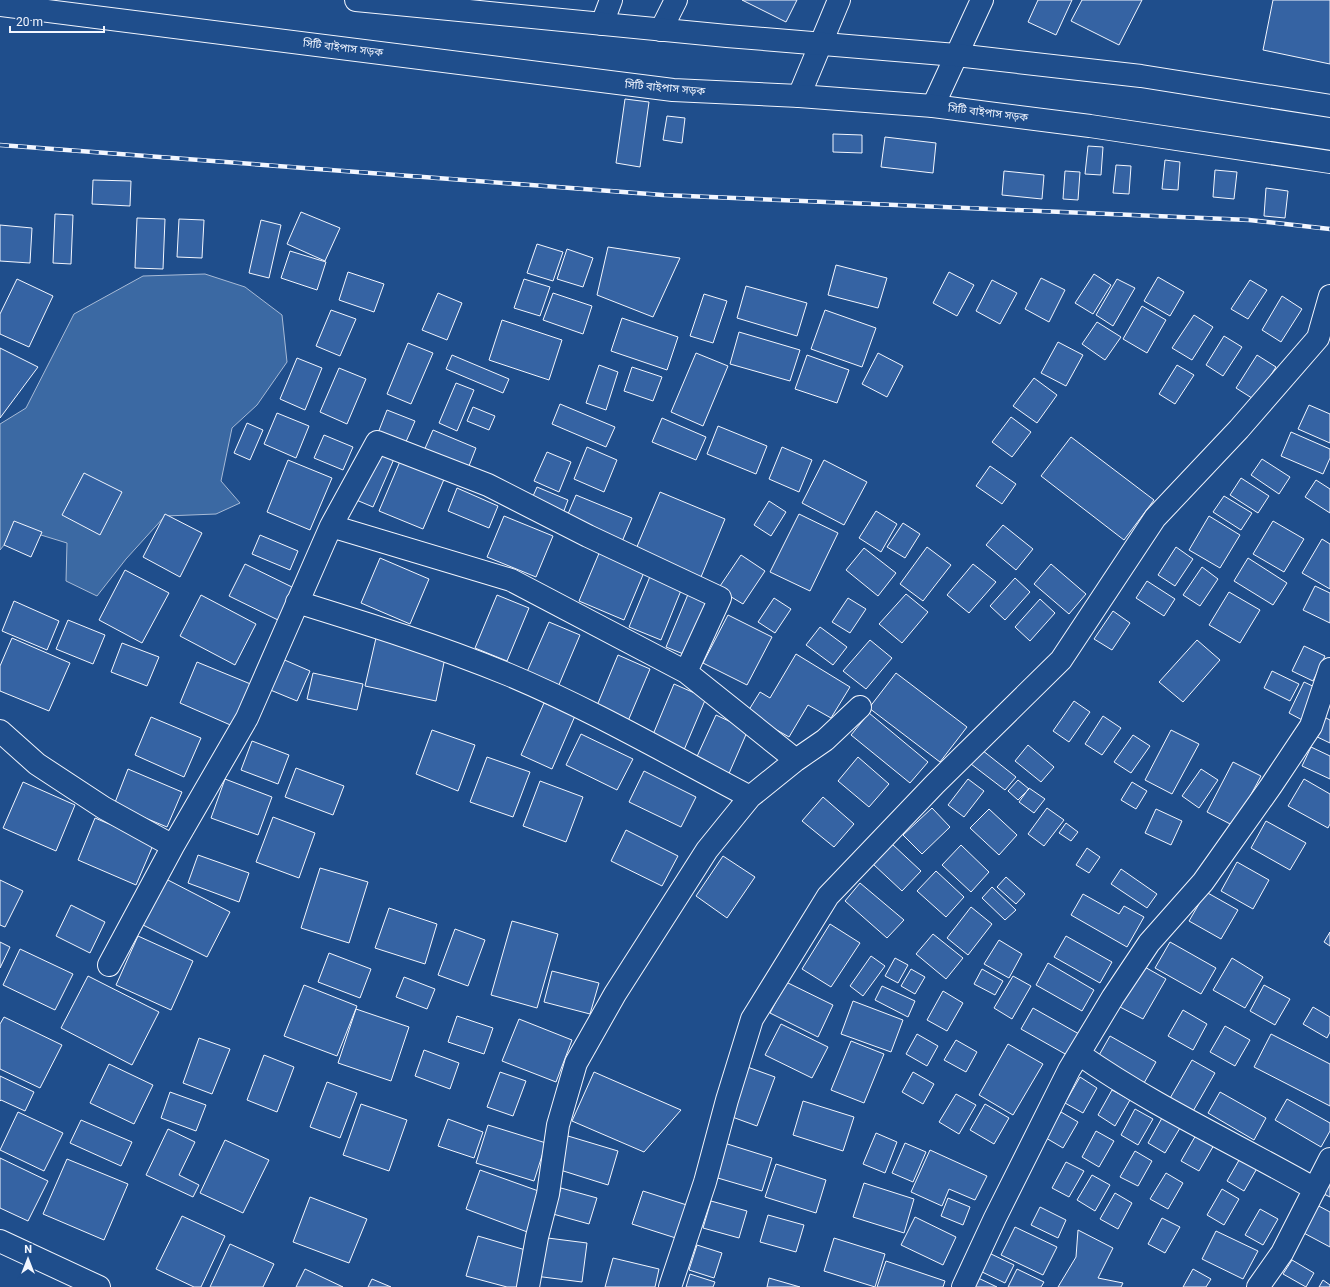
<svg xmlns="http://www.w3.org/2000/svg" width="1330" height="1287" font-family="Roboto,'Noto Sans Bengali',sans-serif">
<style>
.water{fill:#3b69a3;stroke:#a8bbd7}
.building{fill:#3563a3;stroke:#f2f6ff}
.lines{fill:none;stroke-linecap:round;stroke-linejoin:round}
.minor-casing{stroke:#f2f6ff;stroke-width:24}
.tertiary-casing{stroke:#f2f6ff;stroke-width:24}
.primary-casing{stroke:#f2f6ff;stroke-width:24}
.minor{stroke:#1f4e8c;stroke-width:22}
.tertiary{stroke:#1f4e8c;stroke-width:22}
.primary{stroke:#1f4e8c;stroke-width:22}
.rail-casing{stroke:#f2f6ff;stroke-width:4.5}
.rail{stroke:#1f4e8c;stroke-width:3;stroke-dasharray:9;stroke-linecap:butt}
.labels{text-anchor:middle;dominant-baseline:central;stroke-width:3;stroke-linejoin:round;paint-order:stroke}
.street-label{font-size:11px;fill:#f2f6ff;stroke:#1f4e8c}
</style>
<rect width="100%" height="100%" fill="#1f4e8c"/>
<path class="water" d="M205 274 245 287 282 315 287 362 257 405 232 428 221 481 240 503 216 514 165 516 126 559 97 596 66 581 67 543 18 528 0 550V424L26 408 74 314 143 276Z"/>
<path class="building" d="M742 0H797L786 22Z
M1038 0H1072L1056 35 1028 22Z
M1082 0H1142L1119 45 1071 21Z
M1273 0H1330V64L1263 50Z
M625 99 649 102 640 167 616 163Z
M667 116 685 118 682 143 663 140Z
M833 134 862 135V153L833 152Z
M885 137 936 143 933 173 881 167Z
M1088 146 1103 147 1101 175 1085 174Z
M1165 160 1180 162 1178 190 1162 189Z
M1116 165 1131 166 1129 194 1113 193Z
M1215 170 1237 172 1234 199 1213 197Z
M1004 171 1044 175 1042 199 1002 195Z
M1065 171 1080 172 1078 200 1063 199Z
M93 180 131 181 130 206 92 204Z
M1266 188 1288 191 1285 218 1264 216Z
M301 212 340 228 325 261 287 244Z
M55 214 73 215 71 264 53 263Z
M137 218 165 219 163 269 135 268Z
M179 219 204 220 202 258 177 257Z
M261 220 281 225 269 278 249 273Z
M0 225 32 228 30 263 0 261Z
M537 244 563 252 553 281 527 273Z
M608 247 680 258 653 317 597 295Z
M567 249 593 258 583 287 557 279Z
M290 251 326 262 317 290 281 278Z
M836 265 887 278 878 308 828 295Z
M348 272 384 284 374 312 339 300Z
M949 272 974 285 957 316 933 303Z
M1094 274 1111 285 1093 314 1075 303Z
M1158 277 1184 292 1170 316 1144 301Z
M1041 278 1065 290 1049 322 1025 309Z
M17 279 53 296 29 347 0 334V314Z
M524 279 550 287 540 316 514 308Z
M1117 279 1135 288 1113 326 1096 315Z
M992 280 1017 293 1000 324 976 311Z
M1250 280 1267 290 1248 319 1231 309Z
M746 286 807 303 797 336 737 318Z
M438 293 462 303 447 340 422 330Z
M553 293 592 306 583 334 543 320Z
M704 294 727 301 713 343 690 336Z
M1282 296 1302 309 1281 342 1262 330Z
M1142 306 1166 320 1147 353 1123 339Z
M331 310 356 319 340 356 316 346Z
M825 310 876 328 862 367 811 349Z
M1194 315 1213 327 1192 360 1172 348Z
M622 318 678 337 667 370 611 351Z
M502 320 562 340 549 380 489 360Z
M1097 322 1121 337 1105 360 1082 344Z
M739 332 800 350 790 381 730 364Z
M1224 336 1242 347 1223 376 1206 365Z
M1058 342 1083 355 1066 386 1041 373Z
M408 343 433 353 411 404 387 394Z
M0 348 38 367 0 418Z
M696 353 728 366 703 426 671 412Z
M878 353 903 366 887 397 862 384Z
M452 355 509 379 503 393 446 369Z
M807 355 849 370 837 403 795 389Z
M1257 355 1276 367 1255 400 1236 388Z
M297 358 322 368 305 410 280 399Z
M599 365 618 372 606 410 586 403Z
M1177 365 1194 375 1175 404 1159 394Z
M632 367 662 377 653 401 624 391Z
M339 368 366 379 347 424 320 412Z
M1034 378 1057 395 1037 423 1013 406Z
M456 383 474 390 457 431 439 423Z
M560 404 615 427 606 447 552 424Z
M1309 405 1330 414V443L1298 429Z
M473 407 495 416 489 430 467 421Z
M387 410 415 421 405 444 378 433Z
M277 413 309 426 296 458 264 444Z
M1011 417 1031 432 1012 457 992 442Z
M662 418 706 437 696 460 652 442Z
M247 423 263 430 250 460 234 453Z
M718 426 767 446 756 474 707 454Z
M433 430 476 448 467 471 423 453Z
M1291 432 1330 449V458L1323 474 1281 456Z
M324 435 353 447 343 470 314 458Z
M1071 437 1154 500 1124 540 1041 476Z
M587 447 617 460 604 492 574 479Z
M782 447 812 460 799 492 769 479Z
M374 451 394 459 373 507 354 499Z
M547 452 571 462 559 492 534 481Z
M401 459 445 477 423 529 379 511Z
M1262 459 1290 477 1279 494 1251 475Z
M288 460 332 478 310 530 267 512Z
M824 460 867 482 844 525 802 503Z
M990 466 1016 484 1002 504 976 486Z
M84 473 122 492 100 535 62 515Z
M1241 478 1269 496 1258 513 1230 495Z
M1316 480 1330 489V513L1305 497Z
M537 487 568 500 562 516 530 503Z
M457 488 498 506 489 528 448 511Z
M660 492 725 519 701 577 636 549Z
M576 495 632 518 621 544 565 521Z
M1224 496 1252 513 1241 530 1213 512Z
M769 501 786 512 771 536 754 525Z
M876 511 897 524 881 552 859 538Z
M165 514 202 533 180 577 143 557Z
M799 514 838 533 810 591 770 572Z
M504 516 553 536 536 577 487 557Z
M1209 516 1240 535 1220 568 1189 550Z
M14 521 42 532 31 557 4 545Z
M1273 521 1304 539 1284 572 1253 554Z
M903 523 920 534 905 558 887 547Z
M1003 525 1033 549 1016 570 986 545Z
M260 535 298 551 290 570 252 554Z
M1322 539 1330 544V589L1302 573Z
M927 547 951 565 923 601 900 584Z
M1176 547 1193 559 1175 586 1158 575Z
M864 548 896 573 878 596 846 570Z
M600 551 645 570 624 620 579 601Z
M741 555 765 571 743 604 718 589Z
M380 558 429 579 410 624 361 603Z
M1248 558 1287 583 1273 605 1234 581Z
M245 564 294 588 278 620 229 596Z
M973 564 996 582 969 613 947 595Z
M1051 564 1086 594 1069 614 1034 584Z
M1202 567 1218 579 1200 606 1183 595Z
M125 570 169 593 142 643 99 620Z
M651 574 682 588 661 640 629 627Z
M1015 578 1030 592 1005 620 990 606Z
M1147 581 1175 599 1164 616 1136 598Z
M1315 586 1330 593V623L1303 610Z
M689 592 709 601 686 655 666 647Z
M1229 592 1260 610 1240 643 1209 625Z
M906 594 928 612 902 643 879 624Z
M201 595 256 624 235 665 180 636Z
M497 595 529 608 507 661 475 648Z
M774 598 791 609 775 633 758 622Z
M848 598 866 609 850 633 832 622Z
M1040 599 1055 613 1030 641 1015 627Z
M14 601 59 621 47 650 2 631Z
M1113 611 1130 623 1112 650 1094 639Z
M728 615 772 637 747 685 703 663Z
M68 620 105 635 93 664 56 649Z
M549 622 580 635 558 687 526 674Z
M820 627 847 647 833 665 806 645Z
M12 638 70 663 49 711 0 691V666Z
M376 638 446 653 436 701 365 686Z
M870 640 892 658 866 689 843 671Z
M1197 640 1220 660 1183 702 1159 682Z
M122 643 159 657 147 686 111 672Z
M1304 646 1325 656 1313 681 1292 671Z
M796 654 850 687 831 718 808 705 789 737 747 713 760 692 770 698Z
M618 655 650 669 628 721 596 708Z
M280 658 310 671 297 701 268 689Z
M197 662 253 685 235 727 180 703Z
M1272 671 1299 684 1290 701 1264 688Z
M313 673 363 684 357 710 307 699Z
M896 673 967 727 940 762 869 708Z
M1304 682 1319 689 1304 721 1289 713Z
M674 684 706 698 684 750 652 737Z
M1074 701 1090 712 1069 742 1053 731Z
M544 703 575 716 552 769 521 755Z
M869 713 928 762 910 783 851 735Z
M716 715 748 730 727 778 694 763Z
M1320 715 1330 720V743L1311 734Z
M1103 716 1121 728 1102 755 1085 744Z
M151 717 201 738 184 777 135 755Z
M432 730 475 745 458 791 416 774Z
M1171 730 1199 744 1172 794 1145 780Z
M581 734 633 759 617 790 566 765Z
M1133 735 1150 746 1131 773 1114 762Z
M252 741 289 755 278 784 241 770Z
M1028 745 1054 767 1041 782 1015 761Z
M1311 747 1330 756V779L1302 766Z
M982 750 1016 777 1005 790 971 764Z
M487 757 530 772 513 817 470 802Z
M858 757 889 784 869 807 838 781Z
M1233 762 1261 776 1234 826 1207 812Z
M296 768 344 786 333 815 285 797Z
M128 769 182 792 167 827 114 805Z
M1201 769 1218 780 1199 808 1182 796Z
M644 771 696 797 681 827 629 802Z
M225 779 272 797 258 835 211 818Z
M968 779 984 791 964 817 948 805Z
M1304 779 1330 794V824L1328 828 1288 806Z
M1018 780 1029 789 1018 800 1008 791Z
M540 781 583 797 566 842 523 826Z
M23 782 75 805 56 851 3 828Z
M1132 782 1147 791 1136 809 1121 800Z
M1029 788 1045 799 1034 813 1019 802Z
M823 797 854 824 834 847 802 821Z
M932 808 950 827 922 854 903 835Z
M1047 808 1064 820 1044 846 1028 834Z
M989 809 1017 835 999 855 970 828Z
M1156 809 1182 821 1171 845 1145 833Z
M273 817 315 833 299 878 256 862Z
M95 818 154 843 136 885 78 860Z
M1266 821 1306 843 1290 870 1251 848Z
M1066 823 1078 832 1071 841 1059 833Z
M626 830 678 856 662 886 611 861Z
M892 844 921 871 902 891 873 864Z
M961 845 989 872 971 892 942 865Z
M1087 848 1100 857 1089 873 1076 865Z
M198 855 249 873 239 902 188 883Z
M723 856 755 877 727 918 696 896Z
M1237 862 1269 880 1253 909 1221 891Z
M320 868 368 882 349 943 301 928Z
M1121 869 1157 894 1147 908 1111 884Z
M936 871 964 897 946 917 917 891Z
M1006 877 1025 894 1016 904 997 887Z
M166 879 230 912 207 957 143 925Z
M0 880 23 891 5 927 0 925Z
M860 883 904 920 887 938 845 901Z
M992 887 1016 910 1005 920 982 898Z
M1206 892 1238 910 1221 939 1189 921Z
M1083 894 1119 914 1124 906 1144 917 1127 947 1071 915Z
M71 905 105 922 90 953 56 936Z
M971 907 992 924 968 955 947 938Z
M389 908 437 924 425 964 375 948Z
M512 921 558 934 537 1008 491 995Z
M830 924 860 943 831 987 802 969Z
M455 929 485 940 468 986 438 975Z
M1330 932V946L1324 942Z
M933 934 963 958 946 979 916 954Z
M138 936 193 961 171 1010 116 985Z
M1066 936 1112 962 1100 983 1054 957Z
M999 940 1022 954 1009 978 984 964Z
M0 942 10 947 0 968Z
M1170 942 1216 968 1201 994 1155 968Z
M20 949 73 974 55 1010 3 985Z
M329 953 371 969 360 998 318 982Z
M871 956 885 966 863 996 850 986Z
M895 958 908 965 898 983 885 976Z
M1232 958 1263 977 1245 1008 1213 990Z
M1048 963 1094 990 1082 1011 1036 985Z
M1143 966 1166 979 1143 1019 1120 1007Z
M911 969 925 977 915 994 901 986Z
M982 969 1003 981 995 995 974 984Z
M552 971 599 983 590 1014 544 1002Z
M88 976 159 1012 132 1065 61 1028Z
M1013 976 1031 986 1012 1019 994 1008Z
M404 977 435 989 427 1009 396 997Z
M786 982 833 1005 818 1037 770 1013Z
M304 985 357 1006 337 1056 284 1036Z
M1264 985 1290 999 1275 1025 1250 1011Z
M882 986 915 1001 908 1017 875 1000Z
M943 991 963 1003 947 1031 927 1020Z
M853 1001 903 1020 891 1052 841 1034Z
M1313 1007 1330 1017V1032L1327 1038 1303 1024Z
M1033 1008 1079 1034 1067 1055 1021 1029Z
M356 1009 409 1027 391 1081 338 1063Z
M1183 1010 1207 1024 1193 1050 1168 1036Z
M457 1016 493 1028 484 1054 448 1042Z
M4 1017 62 1045 40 1088 0 1069V1024Z
M519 1019 572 1040 556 1082 502 1061Z
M781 1024 828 1047 812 1078 765 1055Z
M1225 1026 1250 1040 1235 1066 1210 1052Z
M917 1034 938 1046 927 1066 906 1054Z
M1271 1034 1330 1064V1106L1254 1067Z
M1110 1036 1156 1062 1144 1083 1098 1057Z
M199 1038 230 1049 212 1094 183 1083Z
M956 1040 977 1052 966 1072 944 1060Z
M851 1041 884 1054 864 1103 831 1090Z
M1008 1044 1043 1064 1013 1115 979 1095Z
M424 1050 459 1063 450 1089 415 1076Z
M264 1055 294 1067 277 1112 247 1100Z
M1192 1060 1215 1073 1192 1113 1169 1100Z
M109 1064 153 1085 134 1124 90 1103Z
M742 1065 775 1077 757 1126 724 1114Z
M500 1072 526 1081 513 1116 487 1107Z
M594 1072 681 1110 644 1152 572 1121Z
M913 1072 934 1084 923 1104 902 1092Z
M0 1076 34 1092 25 1111 1 1100 0 1101Z
M1080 1077 1097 1088 1083 1113 1065 1103Z
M327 1082 357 1093 340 1138 310 1127Z
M1112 1090 1130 1100 1115 1126 1098 1115Z
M170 1092 206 1105 196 1131 161 1118Z
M1220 1092 1266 1118 1254 1140 1208 1113Z
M956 1094 976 1105 959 1134 939 1122Z
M1287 1099 1330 1123V1131L1321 1147 1275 1120Z
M803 1101 854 1117 843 1151 793 1135Z
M361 1104 407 1120 389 1171 343 1155Z
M985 1104 1009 1118 994 1144 970 1130Z
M1135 1109 1153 1119 1138 1145 1121 1135Z
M18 1112 63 1133 44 1171 0 1150Z
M1061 1112 1078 1122 1063 1148 1046 1138Z
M1162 1118 1180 1128 1165 1153 1148 1143Z
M448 1119 483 1132 474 1158 438 1146Z
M81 1120 132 1142 121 1166 70 1143Z
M488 1125 546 1143 534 1181 476 1163Z
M168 1129 195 1142 179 1175 199 1185 193 1197 146 1175Z
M1096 1131 1114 1141 1099 1167 1082 1157Z
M876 1133 897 1142 885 1173 863 1164Z
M1196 1135 1214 1145 1199 1171 1181 1161Z
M568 1136 618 1151 608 1185 557 1169Z
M225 1140 269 1160 243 1213 200 1193Z
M721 1142 772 1158 762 1191 711 1176Z
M905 1143 926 1152 913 1182 892 1173Z
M930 1150 987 1176 975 1200 949 1189 942 1206 911 1192Z
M1135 1151 1152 1161 1138 1186 1120 1177Z
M1242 1155 1259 1165 1244 1191 1227 1181Z
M0 1158 48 1181 28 1221 0 1208Z
M67 1159 128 1184 104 1240 43 1214Z
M1066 1162 1084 1171 1069 1197 1052 1188Z
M776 1164 826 1180 816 1213 765 1197Z
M480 1170 544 1193 530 1233 466 1209Z
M1166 1173 1183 1183 1168 1209 1150 1199Z
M1092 1175 1110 1185 1095 1211 1077 1200Z
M864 1183 914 1199 904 1233 853 1217Z
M1330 1184V1197L1324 1194Z
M561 1188 597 1198 589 1224 553 1214Z
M1222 1189 1239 1199 1224 1225 1207 1215Z
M643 1191 693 1207 682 1240 632 1224Z
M1115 1193 1132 1203 1118 1229 1100 1219Z
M310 1197 367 1219 349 1263 293 1242Z
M948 1198 970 1207 963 1225 941 1216Z
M711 1201 747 1211 739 1238 703 1228Z
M1315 1204 1330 1212V1247L1300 1231Z
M1040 1207 1066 1220 1058 1238 1031 1225Z
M1260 1209 1278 1219 1263 1245 1245 1235Z
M768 1215 804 1225 796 1252 760 1242Z
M182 1216 225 1236 201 1287H194L156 1269Z
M915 1217 956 1237 943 1265 901 1245Z
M1162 1218 1180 1227 1165 1253 1148 1244Z
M1015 1227 1057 1247 1043 1275 1001 1255Z
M1078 1230 1113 1248 1098 1278 1123 1283 1121 1287H1058L1076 1257Z
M1216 1231 1258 1251 1243 1279 1202 1259Z
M478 1236 529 1251 519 1287H507L466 1276Z
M540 1237 587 1243 582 1282 535 1276Z
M834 1238 885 1254 875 1287 824 1271Z
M230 1244 274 1264 263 1287H210Z
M697 1245 722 1253 714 1278 689 1270Z
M987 1252 1014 1265 1005 1283 978 1270Z
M613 1258 659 1269 655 1287H605Z
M1292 1260 1314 1273 1306 1287 1283 1274Z
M886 1261 945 1281 943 1287H877Z
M305 1269 343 1287H296Z
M1017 1269 1044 1282 1041 1287H1008Z
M1193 1269 1211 1279 1206 1287H1183Z
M690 1274 715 1282 713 1287H686Z
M976 1277 997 1287H971Z
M769 1278 800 1287H767Z
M372 1279 391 1287H368Z
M1323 1280 1330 1285V1287H1319Z"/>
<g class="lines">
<defs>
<path id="minor" d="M602 24 611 0
M661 30 676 0
M799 96 839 0
M933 106 982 0
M331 526 377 442 488 485 588 536 720 598 686 672
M297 602C368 624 439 646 507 674 591 709 670 755 750 797
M0 731 37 764 104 808 173 846
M109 965 173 846 247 718 331 526 511 580 686 672 796 760
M1079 1054C1153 1106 1236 1144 1315 1189
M528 1287 537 1237 548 1194 558 1125 576 1063 615 994 707 850 750 797 796 760 825 740 860 707
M670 1287 705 1182 727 1100 752 1019 828 896 935 784 1061 660 1155 518 1239 429 1318 338 1330 296
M963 1287 995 1218 1069 1070 1113 997 1149 943 1203 882 1271 786 1311 726 1330 669
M1258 1287 1282 1253 1330 1159"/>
<path id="tertiary" d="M0 1241 99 1287"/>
<path id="primary" d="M356 0 727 36 956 55 1141 76 1330 106
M0 5 673 90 799 96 933 106 1090 126 1330 162"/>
</defs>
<use href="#minor" class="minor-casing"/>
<use href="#tertiary" class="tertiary-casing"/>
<use href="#primary" class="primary-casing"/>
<use href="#minor" class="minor"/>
<use href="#tertiary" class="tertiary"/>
<use href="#primary" class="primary"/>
<defs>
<path id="rail" d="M0 145 663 195 1249 220 1330 229"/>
</defs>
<use href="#rail" class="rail-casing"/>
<use href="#rail" class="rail"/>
</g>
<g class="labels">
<g class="street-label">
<text transform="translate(343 48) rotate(7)">সিটি বাইপাস সড়ক</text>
<text transform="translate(665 88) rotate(5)">সিটি বাইপাস সড়ক</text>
<text transform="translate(988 113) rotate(7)">সিটি বাইপাস সড়ক</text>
</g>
</g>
<g transform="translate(28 1259)" stroke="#1f4e8c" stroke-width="3" paint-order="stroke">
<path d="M0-3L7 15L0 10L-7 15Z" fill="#f2f6ff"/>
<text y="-6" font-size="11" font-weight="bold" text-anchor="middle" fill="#f2f6ff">N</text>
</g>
<path d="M10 26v6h94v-6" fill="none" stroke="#f2f6ff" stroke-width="2"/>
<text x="16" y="26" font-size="12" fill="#f2f6ff" stroke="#1f4e8c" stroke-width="3" paint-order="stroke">20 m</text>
</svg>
